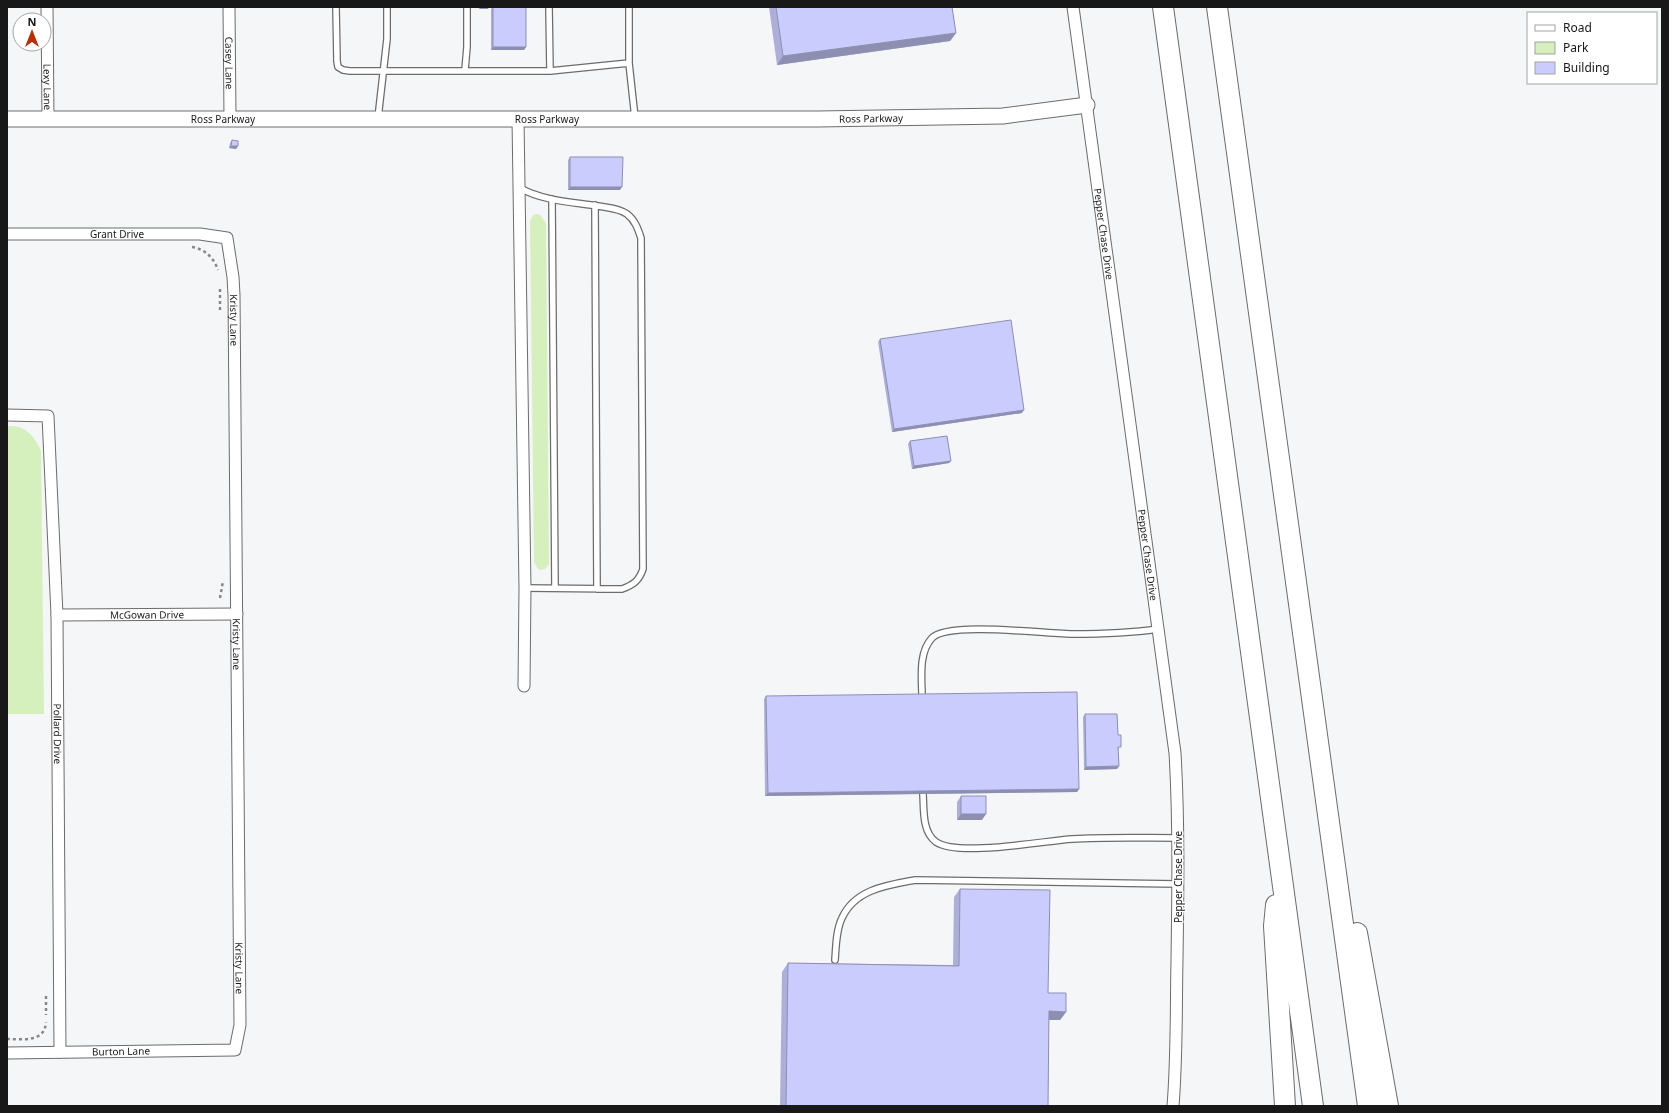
<svg xmlns="http://www.w3.org/2000/svg" width="1669" height="1113" font-family="'Noto Sans',sans-serif">
<style>
.green{fill:#d5efbd}
.lines{fill:none;stroke-linecap:round;stroke-linejoin:round}
.lane-casing{stroke:#6c6c6d;stroke-width:8}
.street-casing{stroke:#6c6c6d;stroke-width:13}
.secondary-casing{stroke:#6c6c6d;stroke-width:17}
.highway-casing{stroke:#6c6c6d;stroke-width:22}
.path{stroke:#878788;stroke-width:2.5;stroke-dasharray:3 3;stroke-linecap:butt}
.lane{stroke:#fff;stroke-width:5.5}
.street{stroke:#fff;stroke-width:11}
.secondary{stroke:#fff;stroke-width:15}
.highway{stroke:#fff;stroke-width:20}
.wall{fill:#adafda}
.shaded-wall{fill:#8d8fb1}
.building{fill:#c9ccfd;stroke:#8d8fb1}
.labels{text-anchor:middle;dominant-baseline:central;stroke-width:3;stroke-linejoin:round;paint-order:stroke}
.street-label{font-size:10px;fill:#181819;stroke:#fff}
</style>
<rect width="100%" height="100%" fill="#f5f6f7"/>
<path class="green" d="M537 214 540 215 546 223 549 564 545 569 541 570 538 569 534 562 530 221 533 215Z
M7 426C26 425 33 435 41 450L44 714H7Z"/>
<g class="lines">
<defs>
<path id="lane" d="M336 7 337 61 338 67 343 70 350 71H550L629 63
M549 7 550 71
M629 7V63L635 118
M465 70 467 47V7
M378 118 387 39V7
M520 188C543 201 572 202 598 206 608 208 619 208 627 214 635 220 638 229 641 238L643 569C639 581 633 585 622 589L525 588
M552 199 555 588
M595 205 597 589
M922 697C922 679 918 653 932 638 948 621 1047 634 1073 634 1102 634 1130 633 1158 629
M923 794C924 810 922 832 936 842 958 857 1043 841 1072 839 1107 837 1142 838 1178 838
M835 960C836 947 836 930 842 918 855 889 888 885 915 880L1177 884"/>
<g id="street">
<path id="s1" d="M47 7 48 118"/>
<path id="s2" d="M229 7 230 118"/>
<path id="s3" d="M1073 7 1175 753C1179 822 1178 891 1177 960 1176 1009 1177 1057 1173 1106"/>
<path d="M518 119 525 588 524 686"/>
<path id="s4" d="M7 234H200L227 238 233 277 234 295 240 1025 235 1050 7 1053"/>
<path id="s5" d="M7 415 48 416 57 615 60 1052"/>
<path id="s6" d="M57 615 237 614"/>
</g>
<g id="secondary">
<path id="s7" d="M7 119H818L1003 116 1087 105"/>
</g>
<path id="highway" d="M1163 7 1313 1106
M1217 7 1368 1106
M1276 905 1274 926 1285 1106
M1357 933 1388 1106"/>
</defs>
<use href="#lane" class="lane-casing"/>
<use href="#street" class="street-casing"/>
<use href="#secondary" class="secondary-casing"/>
<use href="#highway" class="highway-casing"/>
<path class="path" d="M192 247C205 249 214 258 218 270
M220 289V312
M220 598 223 581
M46 996V1015
M7 1039C22 1039 45 1043 46 1022"/>
<use href="#lane" class="lane"/>
<use href="#street" class="street"/>
<use href="#secondary" class="secondary"/>
<use href="#highway" class="highway"/>
</g>
<path class="wall" d="M492 7H526V47L524 50H491V9Z
M769 7H952L956 33 950 41 777 65Z
M232 140 238 146 236 149 229 148 230 143Z
M570 157 620 190H568V160Z
M880 339 1022 413 892 432 878 342Z
M910 441 951 461 949 463 912 469 908 444Z
M766 696 1079 789 1077 792 765 796 764 699Z
M1085 714 1118 735 1119 750H1118L1119 766 1117 769 1084 770 1083 717Z
M961 796 982 820H957V802Z
M960 889 1048 993 1066 1012 1060 1020H1049L1048 1106H780L782 972 788 963 953 965 954 897Z"/>
<path class="shaded-wall" d="M480 7H489L488 9H479Z
M956 33 950 41 777 65 783 56Z
M493 47H526L524 50H491Z
M231 146H238L236 149 229 148Z
M570 187H622L620 190H568Z
M1024 410 1022 413 892 432 894 429Z
M951 461 949 463 912 469 914 466Z
M1119 766 1117 769 1084 770 1086 767Z
M1079 789 1077 792 765 796 768 793Z
M961 814H986L982 820H957Z
M1049 1011 1066 1012 1060 1020H1043Z"/>
<path class="building" d="M493 7H526V47H493Z
M776 7H952L956 33 783 56Z
M232 140 238 141V146H231Z
M570 157H623L622 187H570Z
M1011 320 1024 410 894 429 880 339Z
M947 436 951 461 914 466 910 441Z
M1077 692 1079 789 768 793 766 696Z
M1085 714H1117L1118 735H1121V747H1118L1119 766 1086 767Z
M961 796H986V814H961Z
M960 889 1050 890 1048 993H1066V1012L1049 1011 1048 1106H786L788 963 959 966Z"/>
<g class="labels">
<g class="street-label">
<text stroke="none"><textPath href="#s2" startOffset="56">Casey Lane</textPath></text>
<text stroke="none"><textPath href="#s1" startOffset="80">Lexy Lane</textPath></text>
<text stroke="none"><textPath href="#s7" startOffset="216">Ross Parkway</textPath></text>
<text stroke="none"><textPath href="#s7" startOffset="864">Ross Parkway</textPath></text>
<text stroke="none"><textPath href="#s7" startOffset="540">Ross Parkway</textPath></text>
<text stroke="none"><textPath href="#s4" startOffset="110">Grant Drive</textPath></text>
<text stroke="none"><textPath href="#s3" startOffset="229">Pepper Chase Drive</textPath></text>
<text stroke="none"><textPath href="#s4" startOffset="303">Kristy Lane</textPath></text>
<text stroke="none"><textPath href="#s3" startOffset="553">Pepper Chase Drive</textPath></text>
<text stroke="none"><textPath href="#s6" startOffset="90">McGowan Drive</textPath></text>
<text stroke="none"><textPath href="#s4" startOffset="627">Kristy Lane</textPath></text>
<text stroke="none"><textPath href="#s5" startOffset="359">Pollard Drive</textPath></text>
<text transform="translate(1178 877) rotate(-90)">Pepper Chase Drive</text>
<text stroke="none"><textPath href="#s4" startOffset="951">Kristy Lane</textPath></text>
<text transform="translate(121 1051) rotate(-1)">Burton Lane</text>
</g>
</g>
<rect width="1669" height="1113" fill="none" stroke="#181819" stroke-width="16"/>
<rect x="1527" y="12" width="130" height="72" fill="#ffffff" stroke="#a3a3a3"/>
<rect x="1535" y="25" width="20" height="6" fill="#ffffff" stroke="#a3a3a3"/>
<text x="1563" y="32" font-size="12" fill="#181819">Road</text>
<rect x="1535" y="42" width="20" height="12" fill="#d5efbd" stroke="#a3a3a3"/>
<text x="1563" y="52" font-size="12" fill="#181819">Park</text>
<rect x="1535" y="62" width="20" height="12" fill="#c9ccfd" stroke="#a3a3a3"/>
<text x="1563" y="72" font-size="12" fill="#181819">Building</text>
<g transform="translate(32 32)"><circle r="19" fill="#ffffff" stroke="#a3a3a3"/>
<path d="M0-3L7 15L0 10L-7 15Z" fill="#b82e05"/>
<text y="-6" font-size="11" font-weight="bold" text-anchor="middle" fill="#181819">N</text>
</g>
</svg>
